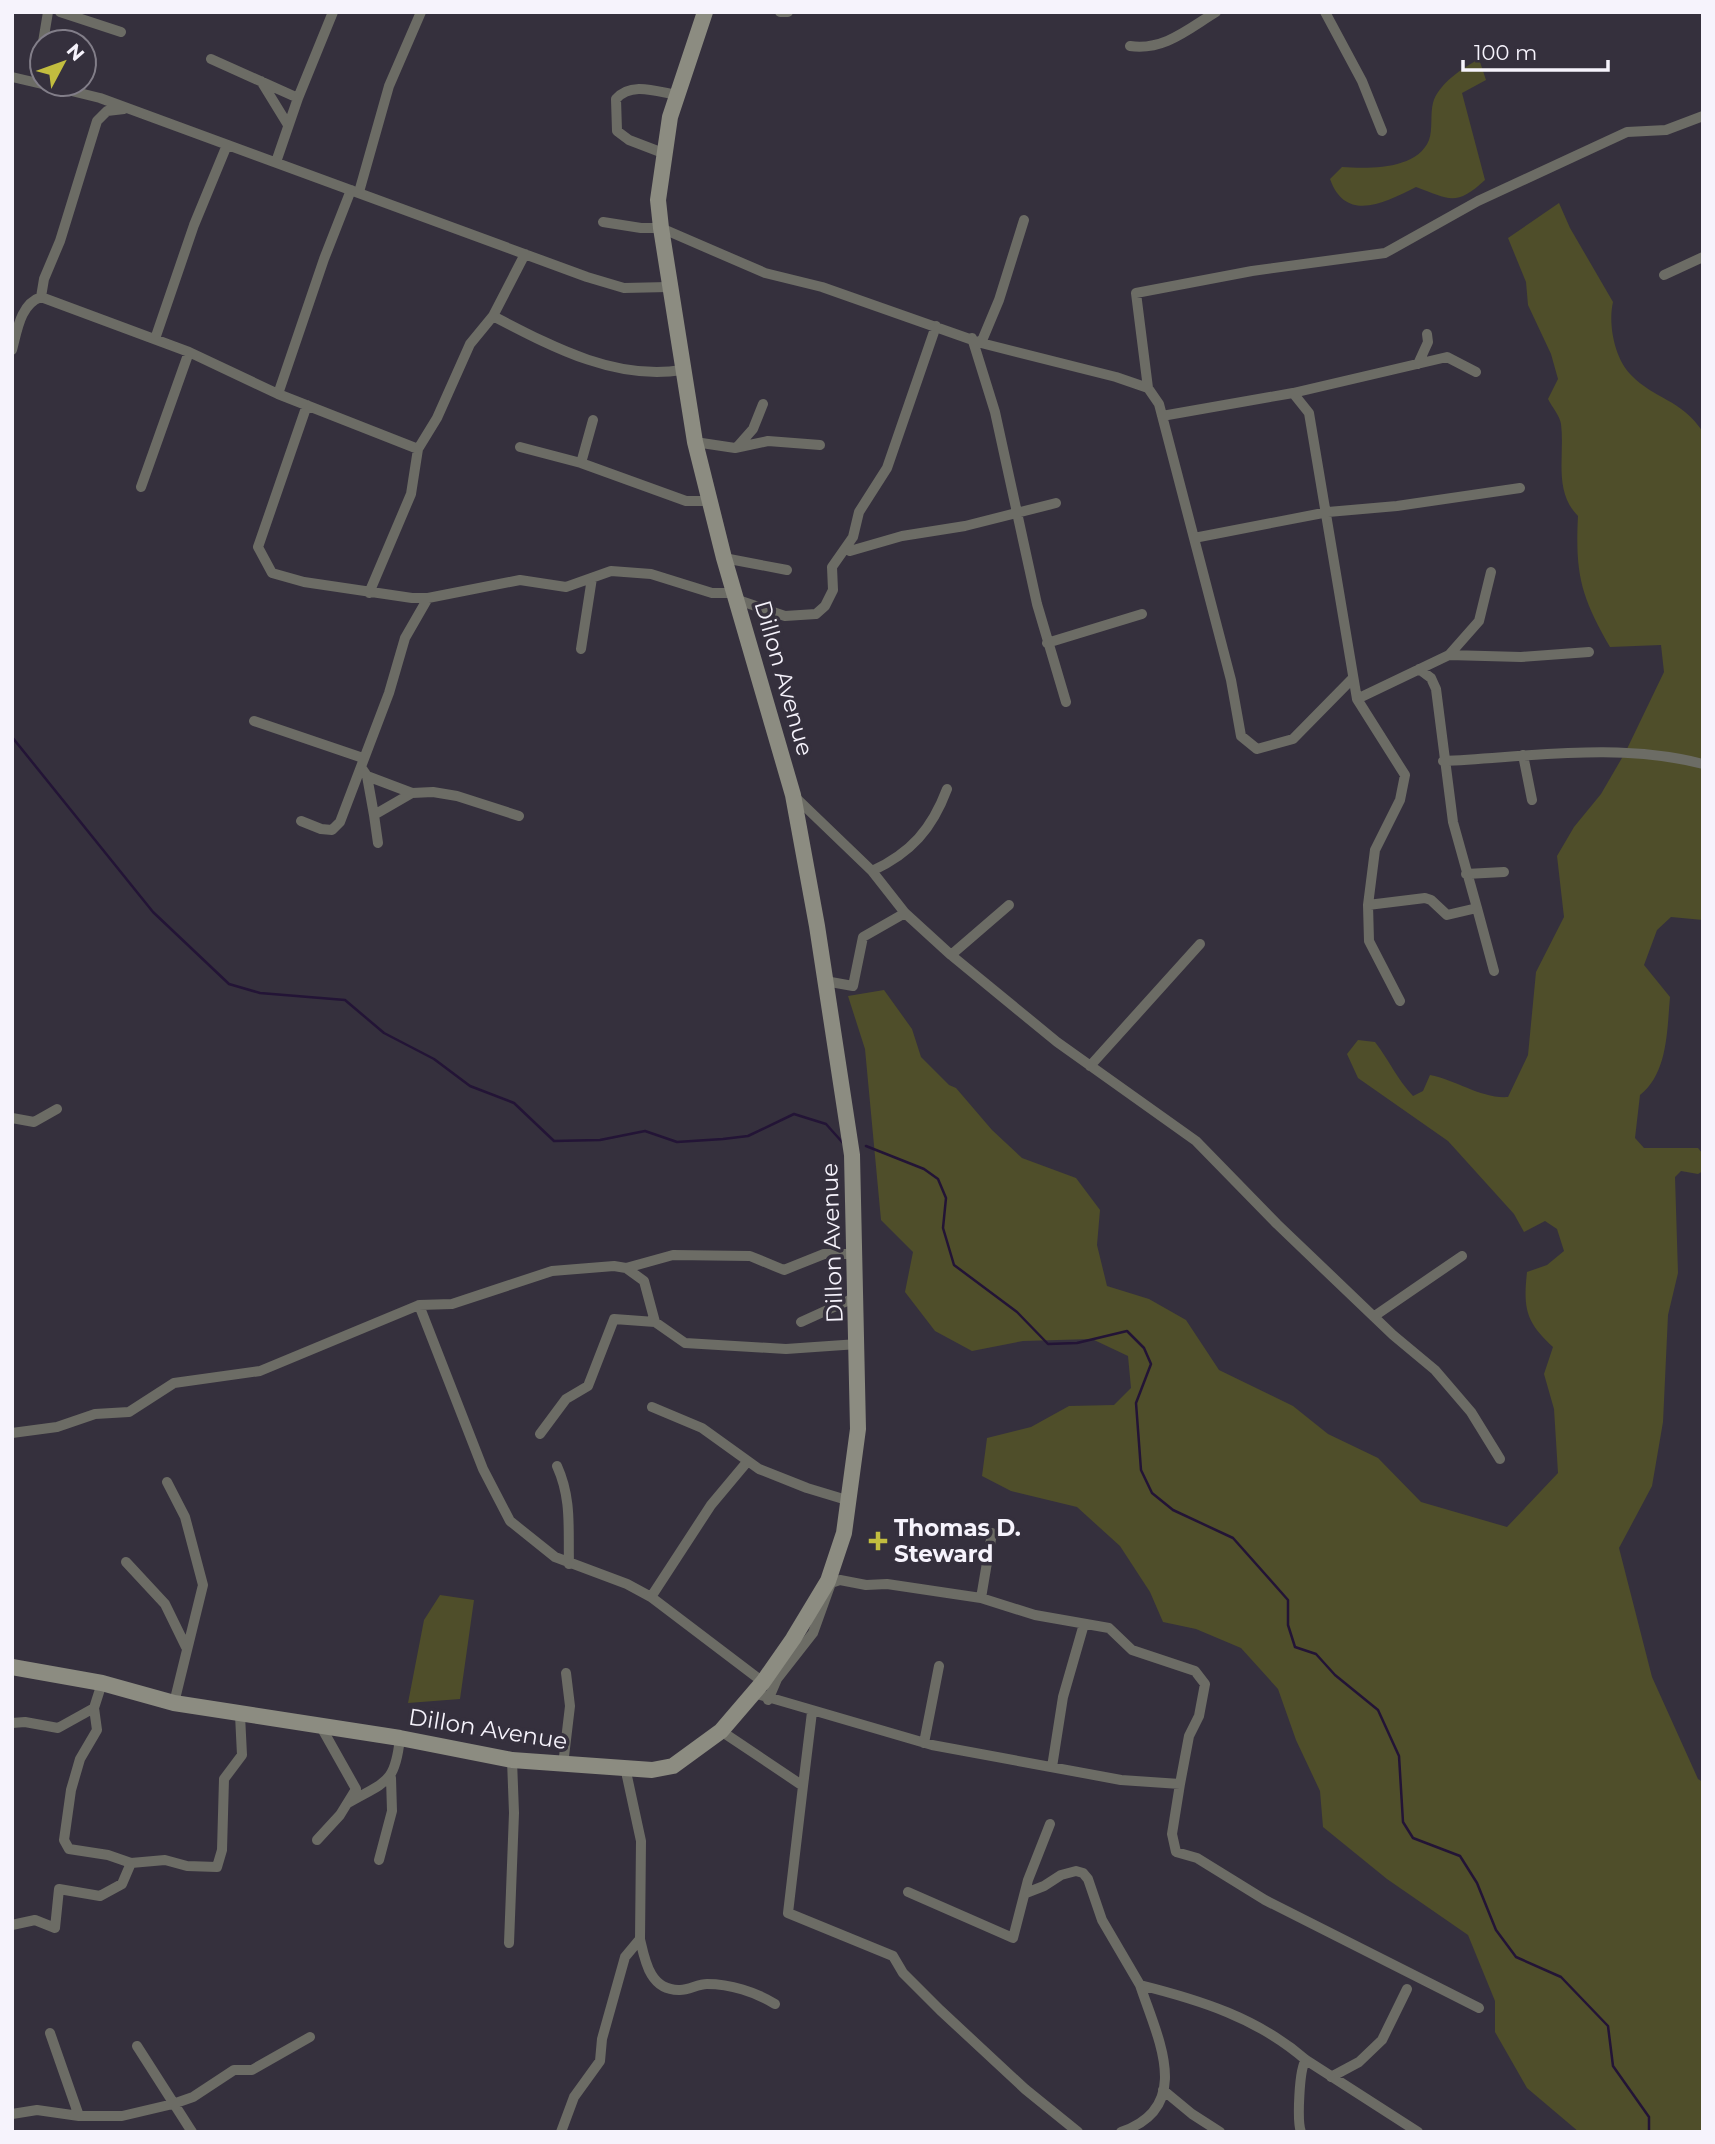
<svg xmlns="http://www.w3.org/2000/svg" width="1715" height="2144" font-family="Montserrat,sans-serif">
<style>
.green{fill:#4f4e2a}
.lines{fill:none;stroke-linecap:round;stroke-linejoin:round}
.stream{stroke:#231436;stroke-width:2.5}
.street{stroke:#6c6c65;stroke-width:10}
.secondary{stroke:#8c8c81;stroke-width:16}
.poi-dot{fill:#c2bd3f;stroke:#35303d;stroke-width:2.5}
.labels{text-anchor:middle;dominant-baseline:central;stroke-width:7;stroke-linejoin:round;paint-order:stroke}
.street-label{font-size:23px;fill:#f6f3fc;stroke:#35303d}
.poi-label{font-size:23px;font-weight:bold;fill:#f6f3fc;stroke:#35303d;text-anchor:start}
</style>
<rect width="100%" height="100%" fill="#35303d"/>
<path class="green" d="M1479 59 1486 80 1462 93 1485 180C1456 207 1449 199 1416 187 1386 202 1346 224 1330 179L1342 167C1368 169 1417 170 1429 140 1433 129 1430 114 1433 103 1438 84 1463 68 1479 59Z
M1559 203 1570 228 1613 302C1608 323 1614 358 1631 375 1654 399 1681 399 1703 432V920L1671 917 1657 930 1644 965 1670 997C1667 1030 1668 1073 1640 1095L1635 1138 1644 1148H1698L1703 1154V1171L1698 1174 1681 1171 1675 1177 1678 1273 1668 1315 1663 1422 1652 1486 1619 1548 1652 1677 1698 1779 1703 1782V2132H1579L1527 2088 1495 2032V2001L1468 1935 1387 1879 1323 1827 1320 1791 1296 1740 1278 1689 1241 1648 1196 1629 1163 1622 1150 1592 1120 1546 1077 1507 1011 1491 982 1476 987 1438 1031 1427 1069 1406 1114 1405 1131 1388 1128 1356 1092 1339 1023 1341 972 1351 935 1331 905 1292 913 1252 881 1220 865 1049 848 996 884 990 912 1029 921 1057 949 1085 956 1088 992 1130 1022 1158 1076 1178 1100 1210 1097 1245 1107 1286 1149 1299 1186 1320 1219 1370 1293 1406 1328 1434 1378 1458 1421 1502 1507 1527 1558 1473 1554 1409 1544 1374 1553 1347C1526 1322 1523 1309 1527 1272L1547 1265 1564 1251 1557 1229 1545 1221 1524 1232 1514 1214 1448 1141 1358 1078 1347 1054 1358 1040 1375 1042C1389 1060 1397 1079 1413 1096L1423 1091 1430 1075C1456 1080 1482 1099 1508 1097L1528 1055 1536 972 1564 917 1557 856 1574 827 1601 794 1626 751 1664 672 1661 645 1610 647C1581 597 1575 574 1578 516 1553 491 1565 455 1561 424 1560 416 1552 407 1548 399L1558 379 1551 354 1528 305 1526 282 1508 238Z
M440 1595 474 1600 460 1699 408 1703 424 1620Z"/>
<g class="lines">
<path class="stream" d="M12 737 153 912 229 984 260 993 345 1000 384 1033 434 1059 470 1086 514 1103 554 1141 600 1140 645 1131 677 1142 723 1139 748 1136 794 1114 826 1124 843 1143
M866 1146 924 1169 938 1179 946 1198 943 1228 954 1265 1017 1312 1048 1344 1077 1343 1127 1331 1144 1348 1151 1364 1136 1403 1141 1470 1152 1493 1173 1510 1233 1538 1288 1600V1625L1295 1647 1316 1654 1335 1675 1378 1710 1399 1756 1403 1822 1413 1838 1460 1856 1477 1883 1496 1930 1516 1957 1561 1977 1608 2026 1613 2066 1649 2117V2132"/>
<path class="street" d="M60 12 121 32
M780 12H788
M1325 12 1362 81 1382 131
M43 42 48 12
M1130 46C1164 51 1188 29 1216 12
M211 59 298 98
M12 77 42 84
M261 81 288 125
M36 82 42 47
M43 84 100 98 587 277 624 288 668 287
M663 153 629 140 617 131 616 99C631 81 658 92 677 95
M276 162 298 98 333 12
M359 192 389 86 421 12
M603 222 641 228H661L765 273 822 287 981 343 1116 377 1148 388 1159 404 1231 680 1241 736 1257 749 1293 739 1352 679
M1664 275 1703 257
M41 297 44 279 60 241 97 121 107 111 124 109
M493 316C551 346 615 381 682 370
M972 338 995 412 1037 604 1066 702
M155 339 194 225 227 145
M981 343 999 300 1024 220
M12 350C17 332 20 304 41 297L189 352 278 394 418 449 437 418 470 344 493 316 525 254
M1418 364 1428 342 1427 334
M1148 388 1136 293 1252 271 1385 253 1478 201 1627 132 1666 130 1703 116
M1293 393 1447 357 1476 372
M278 394 324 259 351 190
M307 405 258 547 272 573 304 582 412 598H428L520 580 566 587 611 571 651 574 712 593H736
M1162 416 1293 393 1309 413 1357 699 1405 775 1400 800 1375 850 1368 905 1369 941 1400 1001
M695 442 735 448 768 441 820 445
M738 446 753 429 763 404
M520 447 581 463 686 501H710
M581 463 593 420
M141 487 189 352
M1194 538 1328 512 1397 506 1520 488
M846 549 850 551 902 536 965 526 1056 503
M724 558 787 570
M369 593 411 494 418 449
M738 600 785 616 816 614 825 606 833 590 832 567 853 537 859 512 887 468 936 326
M1047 643 1142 614
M581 649 592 578
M1449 655 1479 621 1491 572
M1357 699 1449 655 1521 657 1589 652
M254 721 363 758
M1523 755 1532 800
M1443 761C1529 757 1619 742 1703 764
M361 767 367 776 412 793
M367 776 374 815
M793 795 872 871 905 913 951 955 1057 1042 1196 1141 1277 1224 1393 1335 1435 1370 1471 1412 1500 1459
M301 821 321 829 332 830 340 822 389 693 405 638 428 598
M378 843 374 815 412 793 433 792 457 796 519 816
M872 871C911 853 932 829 947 789
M1466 874 1504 872
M1368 905 1425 898 1431 900 1447 915 1477 908 1453 822 1436 689 1431 678 1419 669
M1477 908 1494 971
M951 955 1009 905
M825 981 853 986 863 937 905 913
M1090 1066 1200 944
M12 1118 34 1122 57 1109
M626 1268 673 1255 750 1256 784 1270 824 1254H853
M419 1305 483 1469 510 1521 555 1557 627 1584 651 1597 763 1682
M1376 1315 1462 1256
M801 1322 856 1297
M652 1407 702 1428 759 1469 807 1488 850 1501
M12 1433 57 1427 95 1414 129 1412 174 1383 260 1371 419 1305 452 1304 552 1271 614 1266 626 1268 644 1281 655 1322
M540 1434 566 1399 588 1386 614 1319 655 1322 685 1343 786 1349 858 1344
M557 1466C572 1499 568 1529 569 1564
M167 1482 185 1517 203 1585 174 1703
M126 1562 165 1604 186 1647
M651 1597 711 1505 747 1462
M981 1598 992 1533
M754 1693 932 1745 1121 1780 1180 1784 1172 1834 1176 1852 1197 1858 1265 1900 1479 2008
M768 1700 777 1679 813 1633 831 1583 840 1580 866 1585 887 1584 981 1598 1035 1615 1109 1628 1132 1650 1195 1671 1205 1684 1199 1716 1189 1736 1180 1784
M94 1708 97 1730 80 1759 71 1790 64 1840 69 1849 108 1855 131 1863
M12 1723 25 1722 58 1728 94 1708 102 1683
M721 1731 803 1786 788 1913 893 1956 903 1973 940 2010 1025 2089 1078 2132
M924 1743 939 1666
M563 1765 570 1706 566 1673
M1052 1767 1063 1697 1084 1624
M803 1786 812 1712
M348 1803C386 1781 395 1784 400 1738
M317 1840 340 1815 356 1789 320 1725
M379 1860 392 1811 391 1778
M908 1892 1013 1938 1028 1880 1050 1824
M1026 1893 1044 1886 1061 1875 1076 1871 1083 1873 1088 1879 1102 1920 1140 1985C1200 2000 1258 2018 1306 2060L1418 2132
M12 1925 35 1920 55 1928 59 1889 100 1896 122 1884 131 1863 165 1860 187 1866 217 1867 222 1850 224 1779 242 1755 240 1715
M640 1939C645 1961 650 1991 680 1990 689 1990 698 1984 707 1984 730 1984 756 1992 775 2004
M509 1943 514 1813 512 1760
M50 2033 79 2116
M137 2046 192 2132
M1331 2077 1359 2062 1382 2040 1407 1989
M1163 2090 1192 2114 1220 2132
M12 2114 37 2110 79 2116H122L173 2104 193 2097 234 2070H252L310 2037
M561 2132 574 2097 600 2061 602 2039 625 1957 640 1939 641 1841 625 1767
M1121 2132C1195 2107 1157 2037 1140 1985
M1301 2132C1297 2122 1299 2068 1306 2060"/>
<path class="secondary" d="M12 1667 102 1683 174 1703 400 1738 512 1760 652 1770 673 1766 721 1731 763 1682 793 1639 828 1581 844 1533 858 1429 852 1155 817 926 793 795 724 558 695 442 661 228 658 200 670 117 705 12"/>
</g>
<path class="poi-dot" d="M874.5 1530.5h7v7h7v7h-7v7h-7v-7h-7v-7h7z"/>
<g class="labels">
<g class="street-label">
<text transform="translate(784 678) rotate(74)">Dillon Avenue</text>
<text transform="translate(832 1243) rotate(-92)">Dillon Avenue</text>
<text transform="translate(488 1729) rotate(9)">Dillon Avenue</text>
</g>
<g class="poi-label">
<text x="894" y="1528">Thomas D.<tspan x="894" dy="26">Steward</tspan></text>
</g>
</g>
<rect width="1715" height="2144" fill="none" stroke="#f6f3fc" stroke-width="28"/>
<g transform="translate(63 63) rotate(49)"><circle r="33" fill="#35303d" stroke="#827e89" stroke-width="2"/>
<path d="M0-5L12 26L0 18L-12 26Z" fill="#c2bd3f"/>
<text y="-10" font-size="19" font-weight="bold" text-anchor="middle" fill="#f6f3fc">N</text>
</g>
<path d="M1463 60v10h145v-10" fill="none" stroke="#f6f3fc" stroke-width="3.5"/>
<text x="1474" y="60" font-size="21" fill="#f6f3fc" stroke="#35303d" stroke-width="5" paint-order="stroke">100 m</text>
</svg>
